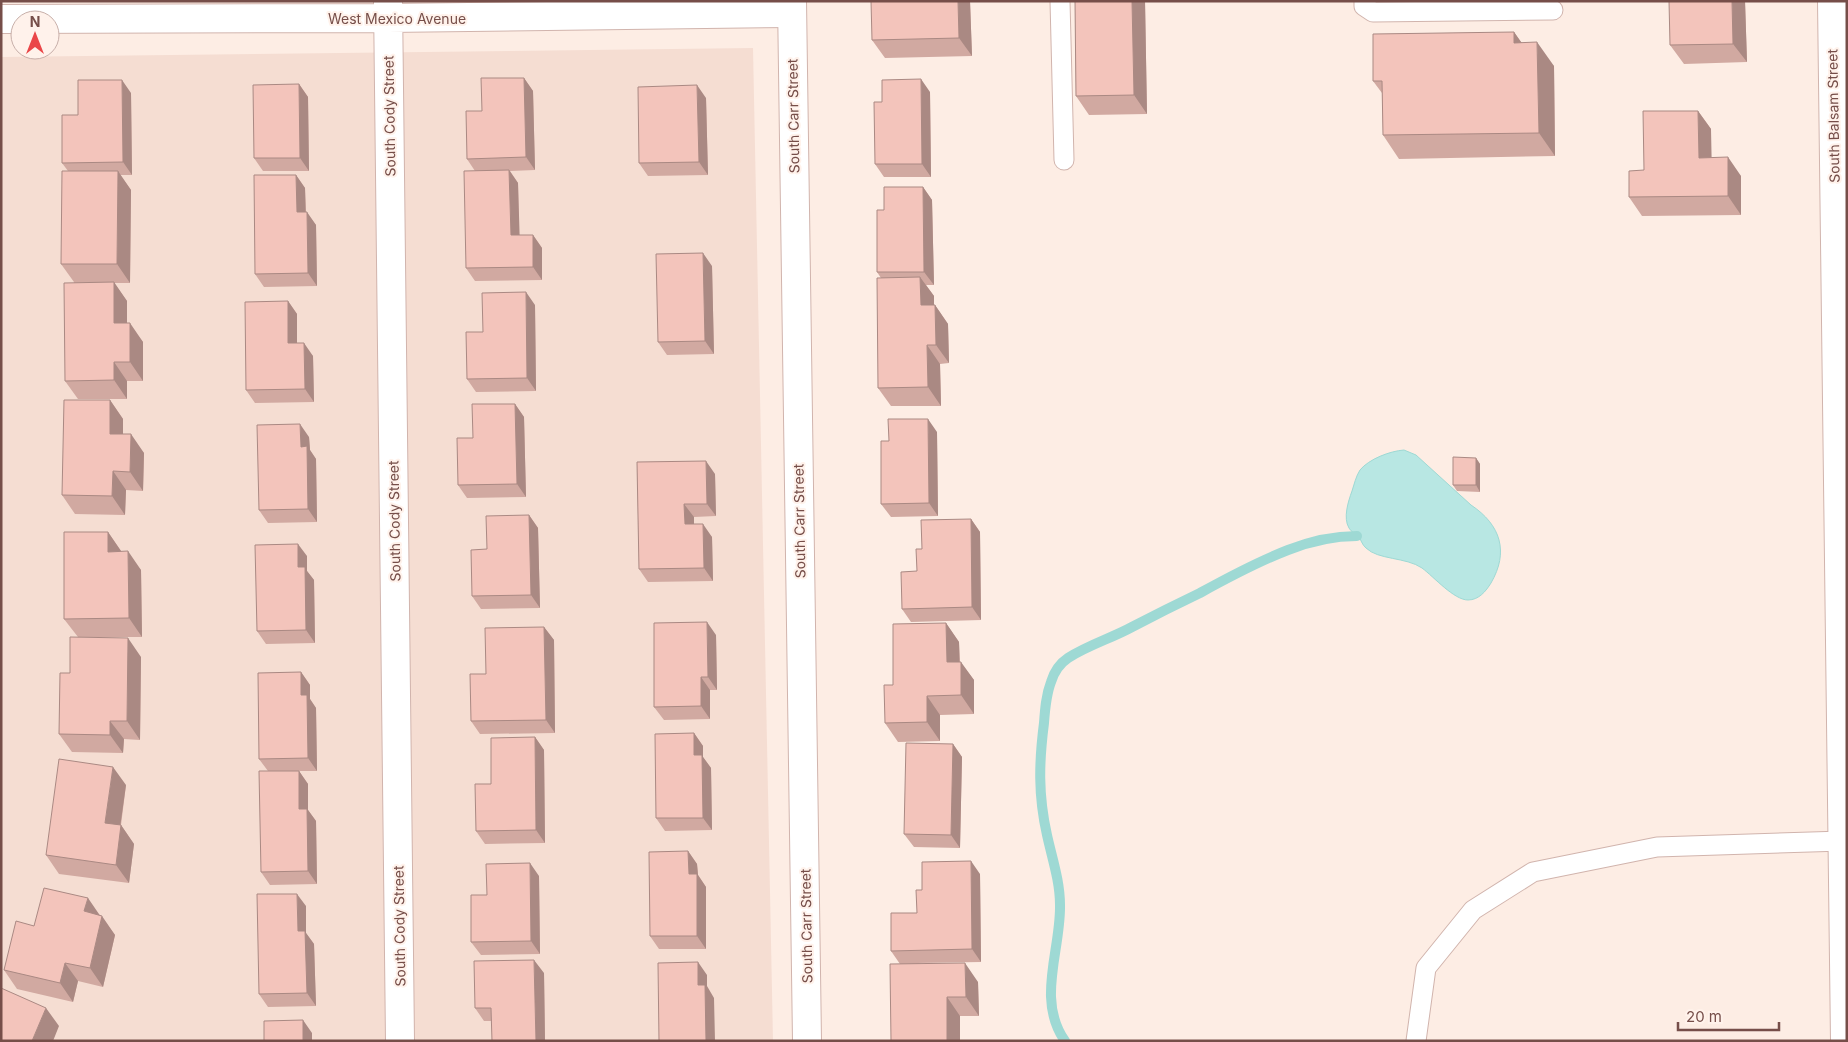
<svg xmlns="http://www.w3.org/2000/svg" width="1848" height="1042" font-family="Inter,sans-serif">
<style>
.residential{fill:#f5ddd2}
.water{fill:#b8e7e3;stroke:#9ed9d4}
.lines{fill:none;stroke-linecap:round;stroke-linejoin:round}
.stream{stroke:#9ed9d4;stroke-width:10}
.service-casing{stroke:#d1b4ad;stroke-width:21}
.minor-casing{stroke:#d1b4ad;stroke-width:30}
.tertiary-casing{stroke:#d1b4ad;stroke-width:30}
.service{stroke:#fff;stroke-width:19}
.minor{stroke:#fff;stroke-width:28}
.tertiary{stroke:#fff;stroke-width:28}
.wall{fill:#d1a9a1}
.shaded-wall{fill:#aa8983}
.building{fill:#f3c4bb;stroke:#aa8983}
.labels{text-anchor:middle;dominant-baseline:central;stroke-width:4;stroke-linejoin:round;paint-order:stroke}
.street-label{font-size:14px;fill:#764e49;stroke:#fff2eb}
</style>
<rect width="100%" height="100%" fill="#fdede4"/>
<path class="residential" d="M753 48 773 1041H1V57Z"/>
<path class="water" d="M1404 450 1416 455 1471 505C1501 525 1509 552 1491 583 1486 591 1479 600 1468 600 1454 600 1434 577 1422 568 1406 557 1378 560 1366 548 1362 545 1361 539 1358 536 1355 533 1351 532 1349 528 1343 518 1348 502 1352 491 1354 485 1356 476 1360 470 1369 459 1390 451 1404 450Z"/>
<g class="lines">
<path class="stream" d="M1065 1041C1036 1000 1061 950 1060 905 1060 881 1052 858 1047 835 1038 795 1039 762 1044 723 1045 709 1046 695 1051 682 1054 672 1059 664 1068 658 1088 645 1112 638 1132 627 1155 615 1177 604 1200 593 1229 577 1257 562 1288 550 1311 541 1333 536 1357 536"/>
<defs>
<path id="service" d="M1060 1 1064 160
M1364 1V6L1373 12 1553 10
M1416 1041 1426 968 1473 910 1533 872 1657 847 1843 841"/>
<path id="minor" d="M388 1 400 1041
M1832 1 1845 1041
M1 19 388 18 792 13"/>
<path id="tertiary" d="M792 1 807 1041"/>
</defs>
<use href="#service" class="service-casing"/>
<use href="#minor" class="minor-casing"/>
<use href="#tertiary" class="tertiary-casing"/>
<use href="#service" class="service"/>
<use href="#minor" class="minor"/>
<use href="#tertiary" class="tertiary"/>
</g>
<path class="wall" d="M970 1 972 56 885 58 872 40Z
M1075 1H1145L1147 114 1089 115 1076 96Z
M1745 1 1747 62 1684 64 1670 45Z
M1514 32 1521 42 1554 66 1555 156 1399 159 1383 135 1382 93 1373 81Z
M524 78 533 91 535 170 510 171 518 183 519 235H533L542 248V280L475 281 466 268 475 171 467 159 482 111Z
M299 84 308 97 309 171H263L254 158Z
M930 92 931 177H884L875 164 882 102Z
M131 93 132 175H120L131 190 130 283H114L127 301V323L143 342V381H127V399H78L65 381 74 282 61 264 68 171 62 163 78 115Z
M706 98 708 175 648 176 639 163Z
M1698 111 1711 129V158L1741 176V215L1642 216 1629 197 1644 170Z
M296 175 305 188 306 212 316 225 317 286 264 287 255 274Z
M923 187 932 200 934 285H926L934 296V305H935L948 324 949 363 940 364 941 406H891L878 388 881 278 877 272 884 210Z
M712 266 714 354 667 355 658 342Z
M288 301 297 314V343L313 356 314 402 255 403 246 390Z
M535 305 536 391 476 392 467 379 483 332Z
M110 400 123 419V434L144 453 143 491 126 490 125 515 75 514 62 495Z
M515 404 524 417 526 497 467 498 458 485 473 438Z
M937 432 938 516 891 517 881 504 889 441Z
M309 437 310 450 316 459 317 522 268 523 259 510Z
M1476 458 1480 464V492L1457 491 1453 485Z
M637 462 715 474 716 516 694 517V524L712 537 713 581 648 582 639 569Z
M529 515 538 528 540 608 481 609 472 596 487 549Z
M971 519 980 532 981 620 911 622 902 609 917 571 922 549Z
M108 532 121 551 141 570 142 637H78L141 657 140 740 124 739 123 753 72 752 59 734 70 673 78 637 64 619Z
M307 556V571L314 580 315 643 266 644 257 631Z
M946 623 959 642 960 662 974 680V714L940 715V741L898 742 885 723 893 685Z
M544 627 554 640 555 733 480 734 471 721 486 674Z
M716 635 717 690H710V719L664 720 654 707Z
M301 672 310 685V699L316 708 317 771H299L308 784V810L316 821 317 884 270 885 261 872 268 771 259 759Z
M694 733 703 746V757L711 768 712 830 665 831 656 818Z
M535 737 544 750 545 843 485 844 476 831Z
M953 744 962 757 960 848 914 847 904 834Z
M126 785 121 825 134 844 129 883 59 874 46 855Z
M688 851 697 864 698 875 706 887V949H659L650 936Z
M980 874 981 962 918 963 978 982 979 1016H960V1041H891L900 964 891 951 917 913 922 890Z
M539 876 540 954 481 955 471 942 487 895Z
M306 906V933L314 944 316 1006 268 1007 259 994Z
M100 915 115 935 103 987 78 981 73 1002 17 989 4 970 34 926Z
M544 973 545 1041H492V1021H484L475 1008Z"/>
<path class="shaded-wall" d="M958 1H970L972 56 959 38Z
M1132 1H1145L1147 114 1134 95Z
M1732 1H1745L1747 62 1733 44Z
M1514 32 1531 56 1514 43Z
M1537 42 1554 66 1555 156 1539 133Z
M524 78 533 91 535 170 526 157Z
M921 79 930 92 931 177 922 164Z
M122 80 131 93 132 175 123 162Z
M299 84 308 97 309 171 300 158Z
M697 85 706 98 708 175 699 162Z
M1698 111 1711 129 1712 177 1699 158Z
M1728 157 1741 176V215L1728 196Z
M509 170 518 183 520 248 511 235Z
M118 171 131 190 130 283 117 264Z
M296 175 305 188 306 225 297 212Z
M923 187 932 200 934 285 924 272Z
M307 212 316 225 317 286 308 273Z
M533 235 542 248V280L533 267Z
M703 253 712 266 714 354 705 341Z
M920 277 934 296V324L921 305Z
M114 282 127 301V342L114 323Z
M526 292 535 305 536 391 527 378Z
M288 301 297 314V356L288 343Z
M935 305 948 324 949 363 936 345Z
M130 323 143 342V381L130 362Z
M304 343 313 356 314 402 305 389Z
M927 345 940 364 941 406 928 387Z
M114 362 127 381V399L114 380Z
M110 400 123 419V452L110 434Z
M515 404 524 417 526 497 517 484Z
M928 419 937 432 938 516 929 503Z
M300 424 309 437 310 450 316 459 317 522 308 509 301 447Z
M131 434 144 453 143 491 130 472Z
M1476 458 1480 464V492L1476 485Z
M706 461 715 474 716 516 707 504Z
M113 471 126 490 125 515 112 496Z
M684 504 694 517V537L685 524Z
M529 515 538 528 540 608 531 595Z
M971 519 980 532 981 620 972 607Z
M703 524 712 537 713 581 704 568Z
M108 532 121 551V571L108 552Z
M298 544 307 556V571L314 580 315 643 306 630 298 567Z
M128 551 141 570 142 637 129 618Z
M707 622 716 635 717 690 708 677Z
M946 623 959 642 960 680 947 662Z
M544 627 554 640 555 733 546 720Z
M128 638 141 657 140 740 127 721Z
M961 662 974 680V714L961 695Z
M301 672 310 685V699L316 708 317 771 308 758 301 695Z
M701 677 710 690V719L701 706Z
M927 696 940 715V741L927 722Z
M110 721 124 739 123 753 110 735Z
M694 733 703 746V757L711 768 712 830 703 818 694 755Z
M535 737 544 750 545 843 536 830Z
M953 744 962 757 960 848 951 835Z
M113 767 126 785 118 842 105 823Z
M299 771 308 784V810L316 821 317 884 308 871 299 809Z
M121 825 134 844 129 883 116 865Z
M688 851 697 864 698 875 706 887V949L697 936 689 874Z
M971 861 980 874 981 962 972 949Z
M530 863 539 876 540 954 531 941Z
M297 894 306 906V933L314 944 316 1006 307 993 298 931Z
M88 898 101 917 84 911Z
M102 916 115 935 103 987 90 968Z
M534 960 544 973 545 1041H536Z
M698 962 707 975V986L714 998 715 1041H706L698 985Z
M65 963 78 981 73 1002 60 983Z
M965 963 978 982 979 1016 966 997Z
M947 997 960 1016V1041H947Z
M46 1008 59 1026 53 1041H32Z
M303 1020 312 1033V1041H303Z"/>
<path class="building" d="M871 1H958L959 38 872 40Z
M1075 1H1132L1134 95 1076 96Z
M1669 1H1732L1733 44 1670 45Z
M1514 32V43L1537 42 1539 133 1383 135 1382 81H1373V34Z
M481 78H524L526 157 467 159 466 111H482Z
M921 79 922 164H875L874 102H882V80Z
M78 80H122L123 162 62 163V115H78Z
M299 84 300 158H254L253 85Z
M697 85 699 162 639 163 638 87Z
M1643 111H1698L1699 158 1728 157V196L1629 197V171L1644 170Z
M509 170 511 235H533V267L466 268 464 171Z
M62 171H118L117 264H61Z
M254 175H296L297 212H307L308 273 255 274Z
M884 187H923L924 272H877V210H884Z
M703 253 705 341 658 342 656 254Z
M920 277 921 305H935L936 345H927L928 387 878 388 877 278Z
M114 282V323H130V362H114V380L65 381 64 283Z
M526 292 527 378 467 379 466 332H483L482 293Z
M288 301V343H304L305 389 246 390 245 302Z
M64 400H110V434H131L130 472 113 471 112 496 62 495Z
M472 404H515L517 484 458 485 457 438H473Z
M888 419H928L929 503 881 504V441H889Z
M300 424 301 447 307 446 308 509 259 510 257 425Z
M1453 457 1476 458V485H1453Z
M706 461 707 504H684L685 524H703L704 568 639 569 637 462Z
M529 515 531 595 472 596 471 550 487 549 486 516Z
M971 519 972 607 902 609 901 572 917 571 916 549H922L921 520Z
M64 532H108V552L128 551 129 618 64 619Z
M298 544V567H305L306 630 257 631 255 545Z
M707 622 708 677H701V706L654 707V623Z
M946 623 947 662H961V695L927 696V722L885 723 884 685H893V624Z
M544 627 546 720 471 721 470 674H486L485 628Z
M70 637 128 638 127 721H110V735L59 734 60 673H70Z
M301 672V695H307L308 758 259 759 258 673Z
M694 733V755H702L703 818H656L655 734Z
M535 737 536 830 476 831 475 784H491V738Z
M906 743 953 744 951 835 904 834Z
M59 759 113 767 105 823 121 825 116 865 46 855Z
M259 771H299V809H307L308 871 261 872Z
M688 851 689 874H697V936H650L649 852Z
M971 861 972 949 891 951V913H917L916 890H922V862Z
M530 863 531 941 471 942V895H487L486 864Z
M44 888 88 898 84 911 102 916 90 968 65 963 60 983 4 970 16 921 34 926Z
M257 894H297L298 931H305L307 993 259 994Z
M534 960 536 1041H492L491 1008H475L474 961Z
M698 962V985H705L706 1041H659L658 963Z
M965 963 966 997H947V1041H891L890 964Z
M1 988 46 1008 32 1041H1Z
M303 1020V1041H264V1021Z"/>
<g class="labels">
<g class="street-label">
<text x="397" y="18">West Mexico Avenue</text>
<text transform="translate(389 116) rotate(-91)">South Cody Street</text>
<text transform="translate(793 116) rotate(-91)">South Carr Street</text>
<text transform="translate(1833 116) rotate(-91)">South Balsam Street</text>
<text transform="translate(394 521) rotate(-91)">South Cody Street</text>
<text transform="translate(799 521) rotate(-91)">South Carr Street</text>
<text transform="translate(399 926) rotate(-91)">South Cody Street</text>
<text transform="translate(806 926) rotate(-91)">South Carr Street</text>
</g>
</g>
<rect width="1848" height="1042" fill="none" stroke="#764e49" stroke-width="5"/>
<g transform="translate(35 35)"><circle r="24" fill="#fff2eb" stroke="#c8b0aa"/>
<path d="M0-4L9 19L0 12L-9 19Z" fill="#ea4648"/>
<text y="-8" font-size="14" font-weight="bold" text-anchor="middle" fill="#764e49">N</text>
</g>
<path d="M1678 1022v8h101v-8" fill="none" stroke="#764e49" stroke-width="2.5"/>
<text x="1686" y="1022" font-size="15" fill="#764e49" stroke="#fff2eb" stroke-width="4" paint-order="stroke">20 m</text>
</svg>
